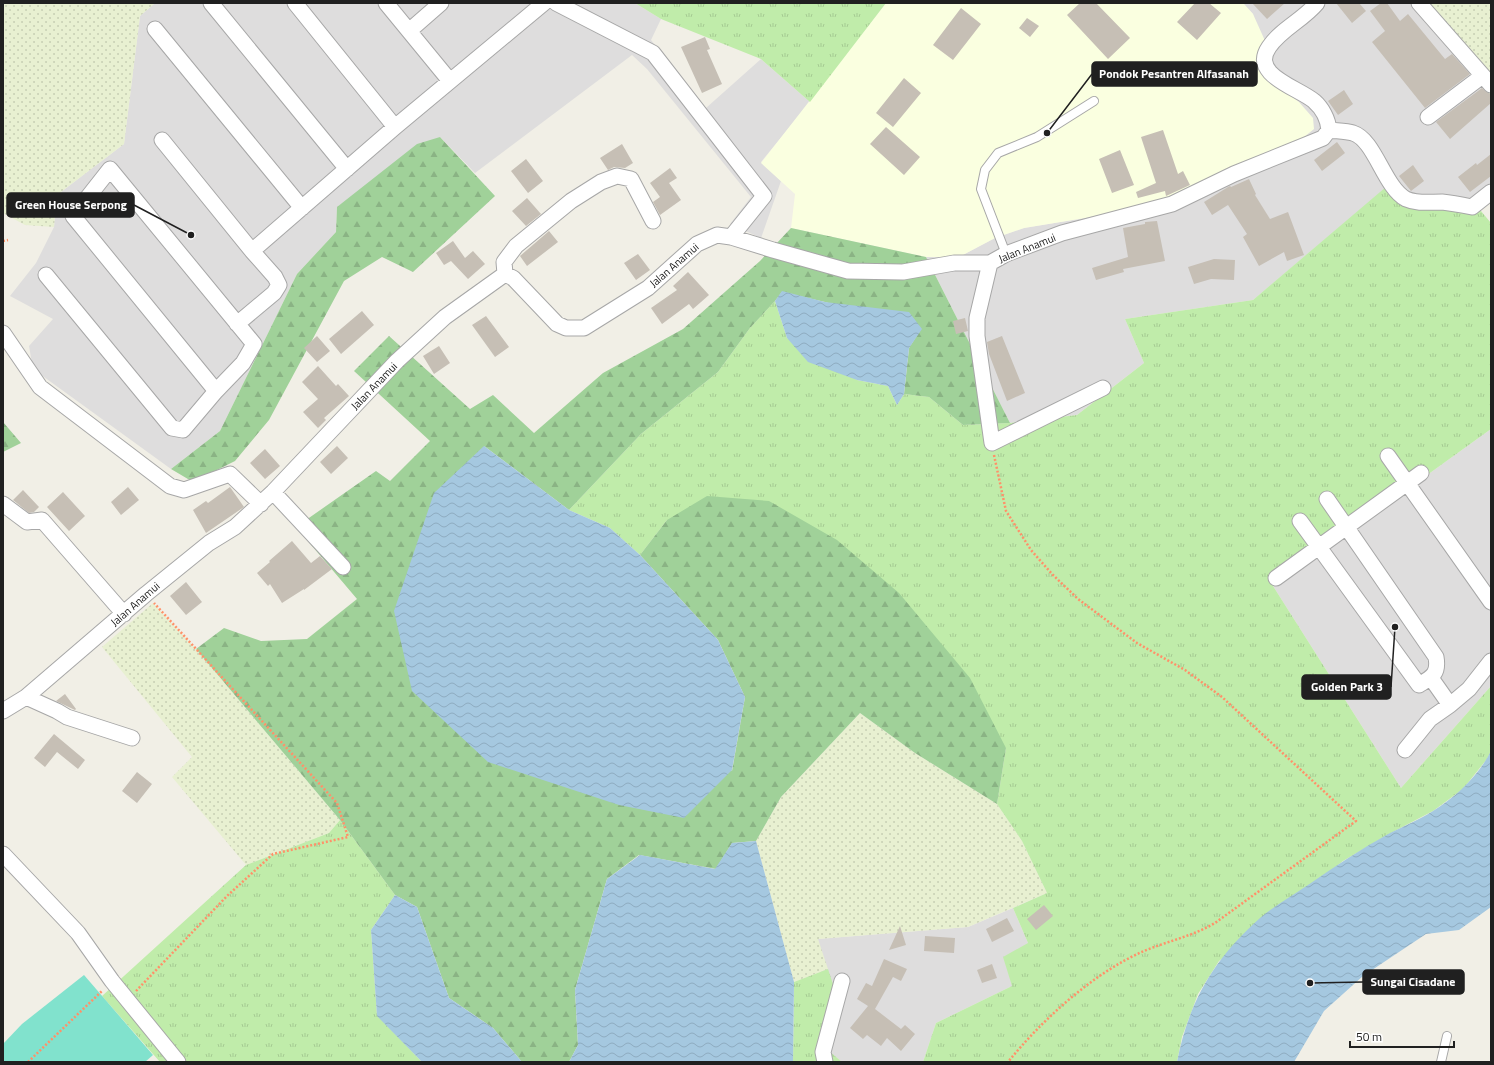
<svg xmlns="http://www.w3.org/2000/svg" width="1494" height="1065" font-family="'Titillium Web',sans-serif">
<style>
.residential{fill:#dedddd}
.education{fill:#faffe0}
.farmland{fill:url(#farmland-dots)}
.grass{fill:url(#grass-tufts)}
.forest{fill:url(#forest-firs)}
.pitch{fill:#81e2cd}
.water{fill:url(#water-waves)}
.building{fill:#c6bfb5}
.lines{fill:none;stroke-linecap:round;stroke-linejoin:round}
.service-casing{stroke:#a7a7a7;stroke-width:10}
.minor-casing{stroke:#a7a7a7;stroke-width:17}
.path{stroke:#ff9169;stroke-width:2.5;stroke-dasharray:2 2;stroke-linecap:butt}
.service{stroke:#fff;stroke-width:8}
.minor{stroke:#fff;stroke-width:15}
.labels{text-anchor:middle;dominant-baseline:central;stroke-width:3;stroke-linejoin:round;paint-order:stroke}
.street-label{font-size:11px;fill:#202020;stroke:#fff}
.leader{fill:none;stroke:#202020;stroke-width:1.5}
.callout-dot{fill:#202020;stroke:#fff;stroke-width:1.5}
.callout{fill:#202020;stroke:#202020;stroke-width:1.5}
.callout-label{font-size:12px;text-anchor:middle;font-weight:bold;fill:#fff}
</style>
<defs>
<pattern id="farmland-dots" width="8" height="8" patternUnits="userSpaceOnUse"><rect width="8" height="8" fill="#e8f0d1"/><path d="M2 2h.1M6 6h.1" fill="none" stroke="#c7ceb3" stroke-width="1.8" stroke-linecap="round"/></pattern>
<pattern id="grass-tufts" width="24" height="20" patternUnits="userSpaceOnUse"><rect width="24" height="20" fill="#c0ecaa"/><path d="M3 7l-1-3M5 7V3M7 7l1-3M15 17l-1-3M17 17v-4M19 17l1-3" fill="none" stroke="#a5ca92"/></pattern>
<pattern id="forest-firs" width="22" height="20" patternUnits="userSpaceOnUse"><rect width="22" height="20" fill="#a0d199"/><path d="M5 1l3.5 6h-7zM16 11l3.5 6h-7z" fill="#8ab384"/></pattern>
<pattern id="water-waves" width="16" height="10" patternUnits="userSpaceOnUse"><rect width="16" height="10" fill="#a5c8e0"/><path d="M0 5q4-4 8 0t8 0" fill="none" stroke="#8eacc0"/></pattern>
</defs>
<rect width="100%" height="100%" fill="#f1efe6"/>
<path class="residential" d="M155 3H635L661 19 651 40 706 108 761 59 810 102 761 162 781 181 761 238 730 224 751 197 647 69 632 55 475 173 440 137 337 207 336 232 297 274 220 431 171 469 33 369 29 346 53 319 10 296 36 263 54 227 57 195 124 144 140 16Z
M1243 3H1417L1461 47 1491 100V193L1476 205 1411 206 1393 182 1253 300 1125 319 1144 363 1077 415 1010 423 926 257H959L995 238 1024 228 1085 218 1144 205 1268 80 1253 14Z
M1491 429V686L1401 788 1273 586Z
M1013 908 1028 943 1012 986 936 1023 923 1062H842L828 1051 818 939 968 927Z"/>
<path class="education" d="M886 3H1243L1253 14 1266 43 1268 80 1299 102 1313 118 1314 129 1304 137 1215 181 1144 205 1085 218 1024 228 995 238 959 257H926L791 228 795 194 761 163Z"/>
<path class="farmland" d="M3 3H155L140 16 124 144 57 195 54 227 25 225 3 213Z
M1417 3H1491V100L1461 47Z
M153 603 196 649 340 820 329 833 246 865 172 777 192 757 102 647Z
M860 713 915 753 997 804 1022 841 1047 893 968 927 818 939 828 969 794 982 756 841 781 797Z"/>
<path class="grass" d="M635 3H886L810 102 761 59 661 19Z
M1393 181 1411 206 1476 205 1491 223V429L1273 586 1401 788 1491 686V751L1487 759 1463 789 1433 811 1389 834 1343 861 1219 961 1198 994 1182 1037 1177 1062H923L936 1023 1012 986 1003 957 1028 943 1013 908 1047 893 1022 841 997 804 1006 748 667 520 640 555 610 528 569 510 641 434 718 372 750 328 775 301 787 338 857 380 888 386 897 405 904 394 929 397 963 425 1010 423 1077 415 1144 363 1125 319 1253 300Z
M340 820 395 895 371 930 377 1015 422 1062H160L102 996 246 865 329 833Z
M828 969 840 1005 829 1051 842 1062H793L794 982Z"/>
<path class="forest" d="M440 137 495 196 413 272 382 257 344 281 269 420 235 461 193 482 171 469 220 431 297 274 336 232 337 207 417 144Z
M791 228 926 257 1010 423 963 425 929 397 904 394 909 348 921 329 825 302 782 292 775 301 750 328 718 372 641 434 569 510 484 446 732 771 745 697 718 640 640 555 667 520 707 496 769 501 837 540 899 593 970 678 1006 748 997 804 915 753 860 713 781 797 756 841 732 843 716 869 639 855 607 879 575 990 578 1045 569 1062H522L493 1028 449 998 417 907 395 895 340 820 196 649 224 628 261 641 307 639 357 599 296 527 376 471 390 481 430 441 354 371 389 336 470 409 493 395 534 433 603 373 683 329 760 261Z
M3 422 21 443 3 452Z"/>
<path class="pitch" d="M84 975 153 1055 145 1062H3V1044L22 1024Z"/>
<path class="water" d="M782 291 825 302 909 312 922 329 909 348 904 394 897 405 888 386 857 380 808 362 787 338 775 301Z
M484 446 569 510 610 528 640 555 718 640 745 697 732 770 684 818 619 805 488 762 412 691 394 611 434 493Z
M1491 751V907L1459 930 1426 934 1363 976 1324 1011 1294 1062H1177C1189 1001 1214 959 1260 918 1274 906 1292 896 1308 885 1334 867 1361 849 1390 833 1404 826 1419 820 1433 811 1456 797 1479 775 1491 751Z
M756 841 794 982 793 1062H569L578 1045 575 990 607 879 640 855 715 869 732 843Z
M395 895 417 907 449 998 493 1028 522 1062H422L377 1016 371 930Z"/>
<path class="building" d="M1080 3H1096L1130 38 1108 59 1067 15Z
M1195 3H1209L1221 13 1197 40 1177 22Z
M1252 3H1285L1267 19Z
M1336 3H1359L1366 11 1352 23Z
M1381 3H1387L1400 21 1408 14 1445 59 1452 54 1470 74 1425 108 1372 42 1385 31 1370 11Z
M961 8 981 24 953 60 933 45Z
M1027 18 1039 26 1030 37 1019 28Z
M705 37 710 49 707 50 722 84 702 93 681 47Z
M904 78 921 93 893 127 876 113Z
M1482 88 1488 93 1491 94V103L1450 139 1436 122Z
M1344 90 1353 104 1338 115 1328 101Z
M886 127 920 157 904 175 870 144Z
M1163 130 1178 174 1183 171 1190 185 1166 196 1165 191 1138 198 1136 192 1156 183 1141 137Z
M1337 142 1345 153 1322 171 1314 160Z
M622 144 633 163 625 168 614 167 608 170 600 158Z
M1120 150 1134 185 1112 193 1099 159Z
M1491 154V176L1470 192 1458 177 1476 163 1477 165Z
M526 159 543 181 528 193 511 171Z
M1413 165 1424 181 1411 191 1399 176Z
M670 168 677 178 669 183 681 200 660 215 653 202 660 197 650 183Z
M1249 179 1256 194 1255 195 1270 219 1288 212 1304 255 1287 261 1284 252 1259 266 1243 237 1247 234 1228 205 1212 215 1204 202 1228 187 1230 186 1231 187Z
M527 198 541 214 526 226 512 211Z
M1157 221 1165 261 1123 269 1124 272 1096 280 1092 268 1128 257 1123 228 1145 224V222Z
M549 231 558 242 527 266 520 256Z
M453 241 465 258 473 251 485 264 468 279 451 261 444 265 436 253Z
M638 254 650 270 636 280 624 263Z
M1214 259 1235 260 1234 280 1211 279 1194 284 1188 267Z
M688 272 709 295 693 309 689 304 662 324 651 308 677 290 673 286Z
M362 311 374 325 341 354 329 339Z
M486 316 509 347 495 357 472 325Z
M965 318 968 331 956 334 953 321Z
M317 336 330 351 317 362 304 348Z
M1002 336 1025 393 1007 401 989 354 987 342Z
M439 346 450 363 434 374 423 356Z
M318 366 336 386 338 384 349 396 324 418 326 420 318 428 303 412 318 399 302 382Z
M337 446 348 458 331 474 320 462Z
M265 449 280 466 265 479 250 463Z
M128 487 139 500 121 515 111 502Z
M230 487 244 507 206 533 193 510 206 501 208 503Z
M23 490 39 507 34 512 29 513 13 500Z
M63 492 85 516 69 531 47 507Z
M292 541 311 563 320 556 332 569 304 590V589L282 603 270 584 268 586 257 573 270 562 269 561Z
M186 582 202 602 186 615 170 596Z
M65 694 76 709 75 710 56 701Z
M54 734 85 760 78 769 57 752 45 767 34 758Z
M137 772 152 784 137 803 122 791Z
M1044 905 1053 916 1036 930 1027 919Z
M1007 918 1014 931 992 942 986 929Z
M900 926 906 945 889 950Z
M925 936 955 938 954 953 924 951Z
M884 959 907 969 901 981 893 977 875 1009 901 1029 905 1025 915 1034 901 1051 887 1038 881 1046 867 1035 863 1039 850 1028 868 1006 857 999 866 983 872 986Z
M992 964 997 978 982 983 977 970Z"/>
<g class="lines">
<defs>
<path id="service" d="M1006 254 981 189 985 170 998 153 1037 137 1094 101
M1441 1062 1447 1036"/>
<path id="minor" d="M211 3 347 169
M295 3 395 127
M386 3 450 81
M556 3 653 53 764 196 731 237
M1419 3 1491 85
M155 29 302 208
M409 31 441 3
M1428 117 1477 80 1481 74
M1329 130C1337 131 1346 131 1353 133 1375 140 1384 187 1406 199 1417 204 1430 202 1442 202 1452 203 1462 205 1472 207L1491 192
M162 140 252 251 275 277 279 285 274 293 237 324
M252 251 395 127 544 3
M990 263 977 318V336L992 443 1103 388
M505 274 504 262 516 246 571 201 601 182 617 176 631 179 653 221
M46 275 172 428 183 430 216 391 243 363 254 344 110 169 73 216 216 391
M3 333 40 387 170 486 184 490 230 474 261 504
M1388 456 1491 602
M273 492 343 567
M3 504 27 522 42 520 124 614
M1300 521 1419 685C1432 677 1439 674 1436 657L1327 499
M1276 578 1421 473
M1431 678 1450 705
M26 697 57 711 67 717 132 738
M3 711 26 697 146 594 209 543 235 527 273 492 397 361 445 317 505 274 513 278 557 324 566 328H584L648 288 697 244 717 235 731 237 773 250 848 271 903 272 954 263H990L1006 254 1062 233 1172 204 1234 174 1323 138 1329 130C1328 119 1322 108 1314 101 1297 87 1250 75 1269 47 1281 29 1303 20 1317 3
M1405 750 1430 719 1450 705 1469 689 1491 661
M3 854 78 933 112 981 178 1062
M825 1062 823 1052 842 981"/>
</defs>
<use href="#service" class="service-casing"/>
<use href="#minor" class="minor-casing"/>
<path class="path" d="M3 241 8 240
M994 455 1006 511 1031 550 1052 574 1078 599 1137 643 1185 670 1222 697 1356 821 1215 923C1193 936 1168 941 1144 951 1093 973 1042 1020 1008 1062
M136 991 227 896 273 854 348 837 337 803 154 603
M28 1062 103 990"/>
<use href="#service" class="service"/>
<use href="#minor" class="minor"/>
</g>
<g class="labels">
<g class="street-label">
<text transform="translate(1027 248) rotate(-22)">Jalan Anamui</text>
<text transform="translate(674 265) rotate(-41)">Jalan Anamui</text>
<text transform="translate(374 386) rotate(-46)">Jalan Anamui</text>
<text transform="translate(135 604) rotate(-41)">Jalan Anamui</text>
</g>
</g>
<path class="leader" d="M1047 133L1092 74M191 235L134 205M1395 627L1391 687M1310 983L1363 982"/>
<g class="callout-dot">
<circle cx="1047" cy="133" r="4"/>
<circle cx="191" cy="235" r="4"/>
<circle cx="1395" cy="627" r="4"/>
<circle cx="1310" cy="983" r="4"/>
</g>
<g class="callout">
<rect x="1092" y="62" width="165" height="24" rx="4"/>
<rect x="7" y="193" width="127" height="24" rx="4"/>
<rect x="1302" y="675" width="89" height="24" rx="4"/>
<rect x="1363" y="970" width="101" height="24" rx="4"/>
</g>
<g class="callout-label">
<text x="1174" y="78">Pondok Pesantren Alfasanah</text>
<text x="71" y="209">Green House Serpong</text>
<text x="1347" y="691">Golden Park 3</text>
<text x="1413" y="986">Sungai Cisadane</text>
</g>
<rect width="1494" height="1065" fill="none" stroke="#202020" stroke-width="8"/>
<path d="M1350 1041v6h104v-6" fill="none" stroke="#202020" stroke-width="2"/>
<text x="1356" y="1041" font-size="12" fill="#202020" stroke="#ffffff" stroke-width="3" paint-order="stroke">50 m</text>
</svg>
